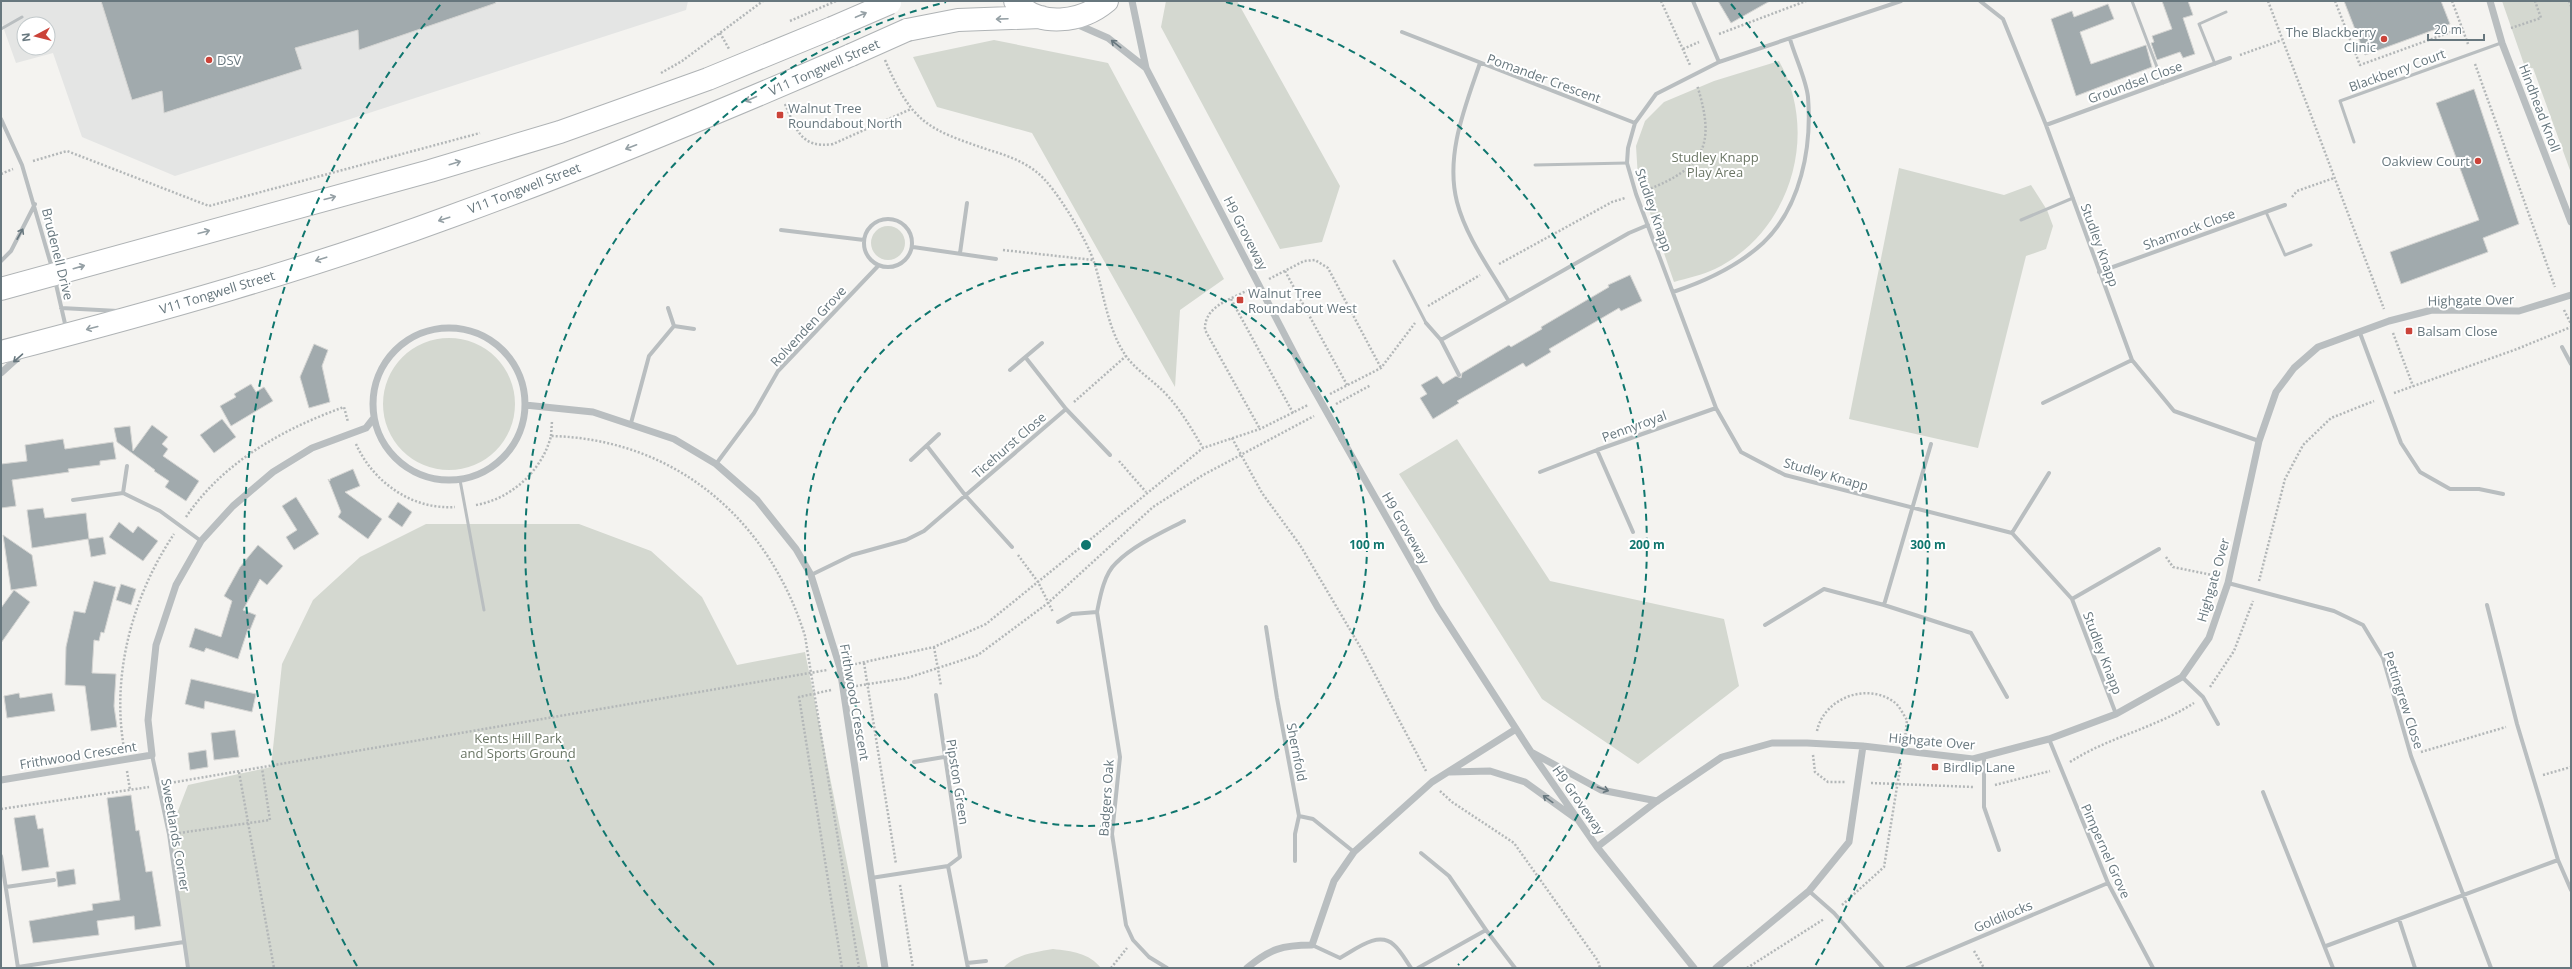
<svg xmlns="http://www.w3.org/2000/svg" width="2572" height="969" font-family="'Open Sans',sans-serif">
<style>
.built{fill:#e4e5e4;fill-rule:evenodd}
.green{fill:#d4d8d0}
.building{fill:#a1aaad;stroke:#d5d5d3}
.lines{fill:none;stroke-linecap:round;stroke-linejoin:round}
.trunk-casing{stroke:#afb3b5;stroke-width:24}
.path{stroke:#b3b7b8;stroke-width:2.5;stroke-dasharray:2 2;stroke-linecap:butt}
.service{stroke:#b9bec0;stroke-width:3}
.minor{stroke:#b9bec0;stroke-width:4}
.tertiary{stroke:#b9bec0;stroke-width:7}
.trunk{stroke:#fff;stroke-width:22}
.trunk-bridge-casing{stroke:#afb3b5;stroke-width:24;stroke-linecap:butt}
.tertiary-bridge{stroke:#b9bec0;stroke-width:7}
.trunk-bridge{stroke:#fff;stroke-width:22}
.oneway{stroke:#95a0a5}
.oneway2{stroke:#67777e}
.ring{fill:none;stroke:#0f766e;stroke-width:2;stroke-dasharray:7 5}
.poi-dot{fill:#cb4339;stroke:#fff;stroke-width:1.5}
.labels{text-anchor:middle;dominant-baseline:central;stroke-width:4;stroke-linejoin:round;paint-order:stroke}
.poi-label{font-size:13px;fill:#67777e;stroke:#fff;text-anchor:start}
.street-label{font-size:13px;fill:#67777e;stroke:#fff}
.park-label{font-size:13px;fill:#6b7665;stroke:#fff}
.centre{fill:#0f766e;stroke:#fff;stroke-width:2}
.ring-label{font-size:12px;text-anchor:middle;font-weight:bold;fill:#0f766e;stroke:#fff;stroke-width:4;stroke-linejoin:round;paint-order:stroke}
</style>
<rect width="100%" height="100%" fill="#f4f3f0"/>
<path class="built" d="M1 1H688L686 10 175 176 82 137 53 53 16 63 1 21ZM24 24H48V48H24Z"/>
<path class="green" d="M1166 1H1237L1340 186 1322 242 1280 249 1161 27Z
M2502 1H2571V173L2533 68 2526 70Z
M994 40 1108 63 1224 279 1180 310 1175 387 1032 133 937 107 913 57Z
M1779 61C1820 133 1791 232 1715 269 1703 275 1687 278 1674 282L1638 178 1636 146 1645 121 1664 102 1714 81Z
M1899 168 2004 195 2031 185 2047 210 2053 226 2046 249 2026 256 1978 448 1849 419Z
M871 243a17 17 0 1 1 34 0a17 17 0 1 1-34 0Z
M383 404a66 66 0 1 1 132 0a66 66 0 1 1-132 0Z
M1457 439 1550 581 1724 619 1739 686 1638 764 1542 699 1399 474Z
M426 524H579L651 551 702 597 737 665 805 652 868 968H188L169 834 188 785 271 767 282 664 313 600 360 557Z
M1053 949C1072 951 1089 953 1101 968H1003C1016 954 1036 952 1053 949Z"/>
<path class="building" d="M101 1H495L496 3 359 50 358 30 295 48 302 69 164 113 162 91 132 100Z
M1718 1H1770L1731 23Z
M2162 1H2188L2193 15 2183 18 2195 54 2183 58 2180 52 2157 60 2151 43 2154 42 2152 36 2172 29Z
M2344 1H2441L2450 24 2365 55Z
M2108 4 2114 19 2080 32 2091 64 2146 45 2152 67 2076 96 2051 19 2072 11 2074 17Z
M2474 89 2519 224 2483 238 2488 252 2401 284 2390 252 2479 220 2436 103Z
M1630 275 1642 301 1621 311 1619 308 1549 349 1551 352 1526 367 1523 363 1457 401 1459 403 1433 419 1420 398 1427 394 1421 385 1437 376 1443 384 1456 376 1461 378 1462 373 1509 345 1511 347 1542 329 1541 327 1609 287 1608 285Z
M314 344 328 350 322 366 330 402 309 408 300 377Z
M251 384 256 392 264 387 273 401 231 426 220 406 236 397 234 394Z
M222 419 236 437 214 453 200 435Z
M152 425 168 437 162 444 168 449 163 456 199 481 186 501 165 487 169 481 154 471 155 470 117 442 114 428 130 426 133 451Z
M63 439 65 449 113 442 116 459 100 461V465L68 469 69 472 12 480 16 506 1 508V464L27 461 25 445Z
M353 469 360 486 345 492 382 519 368 539 338 517 341 512 328 479 330 481V479Z
M296 497 319 534 294 550 286 537 297 530 282 506Z
M398 502 412 512 402 527 388 517Z
M43 508 45 518 86 513 89 539 103 537 106 554 91 557 88 539 32 548 27 510Z
M119 522 133 533 138 526 158 541 143 561 109 537Z
M3 535 32 555 37 586 11 590Z
M258 545 283 566 267 585 260 579 243 610 256 615 250 630 248 629 238 659 206 648 204 652 189 647 195 628 221 637 232 601 224 596 240 567Z
M94 581 116 587 104 633 101 632 99 641 94 640 92 673 116 674 114 706 117 727 91 731 85 686 65 685 66 647 74 611 85 613Z
M121 584 136 589 131 605 116 600Z
M14 590 30 602 1 643V608Z
M191 679 256 694 252 712 205 701 204 709 185 704Z
M19 693 20 698 52 693 55 711 7 718 4 696Z
M235 730 239 757 214 760 211 733Z
M206 750 208 767 190 770 188 753Z
M131 795 136 831 139 830 146 872 152 871 161 926 135 930 134 916 97 921 99 935 33 943 29 921 93 910 92 904 120 900 107 798Z
M35 815 38 829 43 828 49 867 22 871 14 818Z
M74 869 76 884 58 887 56 872Z"/>
<g class="lines">
<defs>
<path id="trunk" d="M1015 1C1039 29 1082 22 1107 1
M907 30 958 20 1041 17
M1 289 430 171 560 132 708 79 832 28
M1 352C152 313 306 270 452 216 587 167 720 112 851 55"/>
</defs>
<use href="#trunk" class="trunk-casing"/>
<path class="path" d="M1661 1 1690 65
M2268 1 2384 309
M2335 1 2360 65 2462 28
M2452 1 2468 44
M2569 1 2571 6
M790 21 836 1
M2511 28 2541 18 2535 1
M720 33 729 49
M1719 34 1806 1
M1683 49 1699 42
M2240 55 2282 40
M885 60C912 123 927 129 989 150 1006 155 1026 162 1040 175 1057 190 1087 240 1094 262 1104 292 1107 329 1126 356 1135 369 1152 380 1163 391 1180 408 1191 428 1203 448
M2475 64 2555 287
M661 73 682 61 763 1
M785 104C796 129 801 149 833 144L911 109
M33 161 67 151 209 206 480 133
M1 174 13 169
M1647 190C1705 167 1716 145 1697 85
M2292 197 2297 191 2334 178
M1003 250 1093 260
M1499 264 1612 202 1625 198
M1285 271 1347 385
M1269 279 1304 261 1315 260 1328 268 1381 368
M1248 290C1230 300 1204 306 1205 330L1260 429
M1231 299 1293 413
M1428 306 1480 275
M2564 310 2571 324
M2393 333 2413 386
M2394 393 2517 349 2571 327
M1330 394 1381 368 1415 323
M1074 402 1126 356
M1336 404 1371 385
M551 436 552 421
M1232 438 1262 493 1300 545 1362 650 1426 771
M356 444C373 482 412 510 455 507
M1119 461 1146 492
M476 505C511 499 542 471 551 436 676 439 769 520 805 636L859 968
M186 517C223 462 283 429 344 407L348 422
M1018 555 1038 582 1053 612
M2166 557 2173 567 2217 576
M2259 581 2285 479 2303 445 2331 418 2374 401
M934 647 941 686
M864 663 896 864
M851 665 934 647 986 624 1203 448 1260 429 1308 405
M856 686 907 678 978 655 1048 603 1153 507 1203 475 1314 416
M2210 687 2234 651 2253 601
M831 690 799 697 842 968
M1817 731C1824 698 1867 682 1894 702 1899 705 1903 714 1907 720L1905 739
M124 748C111 674 133 595 174 534
M2421 752 2506 727
M1813 755 1815 772 1828 782H1846
M2070 762C2109 737 2155 728 2194 703
M127 771 130 790
M239 772 274 968
M2543 775 2571 767
M170 783 827 670
M1871 783 1974 787
M1995 785 2050 771
M1440 791 1452 802 1514 843 1598 961 1600 968
M1 809 149 787
M179 833 270 820 262 768
M900 885 913 968
M1842 905 1884 867 1901 762
M1974 951 1984 968
M1111 968 1127 948
M1747 968 1824 919"/>
<path class="service" d="M2132 1 2163 83
M1 29 22 17
M2215 64 2199 24 2226 12
M2354 142 2340 101 2501 43
M1535 165 1627 163
M2266 212 2285 255 2311 245
M2021 220 2073 198
M1394 261 1426 323
M460 480 484 610"/>
<path class="minor" d="M1693 1 1719 62
M1901 1 1719 62 1656 94 1635 123 1628 148 1627 163 1636 194 1716 408 1741 452 1785 475 2012 533 2072 599 2116 714
M1980 1 2003 19 2046 125 2132 360 2174 411 2259 441
M1402 32 1635 123
M1480 63C1465 107 1445 155 1457 202 1466 237 1490 269 1508 300
M1 119 22 165 52 268
M2046 125 2230 58
M864 243a24 24 0 1 1 48 0a24 24 0 1 1-48 0Z
M781 230 864 240
M913 247 996 259
M960 253 967 203
M1 261 11 251 35 204
M2099 272 2285 205
M55 280 66 328
M1673 292C1706 281 1737 267 1763 243 1801 207 1812 147 1808 97 1806 79 1795 57 1790 39
M61 308 118 311
M668 308 674 326
M1426 323 1441 340 1459 375
M674 326 694 329
M2360 333 2401 443 2420 472 2450 489H2479L2503 494
M1441 340 1629 233 1648 225
M2562 347 2571 364
M1026 358 1066 409 1110 455
M1010 370 1042 343
M2043 403 2132 360
M631 423 649 356 674 326
M927 446 965 495 1012 547
M911 460 939 434
M716 464 754 413 778 371 878 266
M1540 472 1597 450
M123 493 127 466
M73 500 123 493 160 511 201 541
M1633 532 1597 450 1716 408
M2012 533 2049 473
M811 575 852 555 906 540 924 531 1066 409
M2228 583 2334 611 2363 625 2383 658 2411 756 2491 968
M2072 599 2159 549
M1884 605 1931 444
M2487 605 2517 724 2558 860 2571 890
M1058 622 1072 614 1097 612
M1765 625 1824 589 1884 605 1971 633 2007 697
M1266 627 1277 698 1299 816 1313 819 1354 852
M2182 677 2203 697 2218 724
M936 695 960 857 948 866 968 968
M2049 739 2108 883 2153 968
M152 755 169 834 188 968
M1984 756V807L1999 850
M914 762 944 757
M2263 792 2333 968
M1421 853 1449 876 1486 930
M1 856 18 968
M1295 861V834L1299 816
M871 878 948 866
M6 887 54 880
M1809 891 1834 913 1883 968
M2399 919 2415 968
M1312 945 1340 958C1355 950 1378 930 1394 945 1401 951 1406 961 1411 968
M2326 946 2558 860
M967 963 986 961
M18 967 184 942
M1167 968 1149 957 1133 940 1126 925 1112 834 1120 757 1097 612C1100 597 1104 574 1116 563 1134 545 1161 533 1184 521
M1418 968 1486 930 1515 968
M1907 968 2108 883"/>
<path class="tertiary" d="M1132 1 1146 68 1303 370
M2490 1 2502 43 2571 222
M1074 23 1108 38 1146 68
M373 404a76 76 0 1 1 152 0a76 76 0 1 1-152 0Z
M1 373 22 354
M525 405 593 412 674 439 716 464 757 500 796 549 811 575 840 668 885 968
M1342 439 1438 608 1531 752 1597 847 1694 968
M1533 753 1601 790 1657 801
M1450 772 1490 771 1525 782 1575 818
M1 780 152 755 148 720 156 645 176 585 201 541 233 506 273 472 312 448 366 428 373 419
M1597 847 1657 801 1722 757 1772 743H1807L1863 746 1973 759 2049 739 2116 714 2182 677 2209 638 2228 583 2259 441 2276 392 2294 368 2318 347 2389 321 2432 310 2519 311 2571 295
M1247 968C1270 949 1282 945 1312 945L1334 881 1354 852 1432 782 1516 729
M1716 968 1809 891 1849 842 1863 746"/>
<use href="#trunk" class="trunk"/>
<defs>
<path id="trunk-bridge" d="M832 28 890 3
M851 55 907 30"/>
</defs>
<use href="#trunk-bridge" class="trunk-bridge-casing"/>
<path class="tertiary-bridge" d="M1303 370 1342 439"/>
<use href="#trunk-bridge" class="trunk-bridge"/>
</g>
<defs><path id="oneway-shaft" d="M-6 0H5M1.5-3L5.5 0L1.5 3" fill="none" stroke-width="1.6" stroke-linecap="round" stroke-linejoin="round"/></defs>
<g class="oneway">
<use href="#oneway-shaft" transform="translate(861 15) rotate(-23)"/>
<use href="#oneway-shaft" transform="translate(1002 19) rotate(178)"/>
<use href="#oneway-shaft" transform="translate(751 99) rotate(156)"/>
<use href="#oneway-shaft" transform="translate(631 147) rotate(159)"/>
<use href="#oneway-shaft" transform="translate(455 163) rotate(-17)"/>
<use href="#oneway-shaft" transform="translate(330 198) rotate(-15)"/>
<use href="#oneway-shaft" transform="translate(444 219) rotate(162)"/>
<use href="#oneway-shaft" transform="translate(204 232) rotate(-15)"/>
<use href="#oneway-shaft" transform="translate(321 259) rotate(162)"/>
<use href="#oneway-shaft" transform="translate(79 267) rotate(-16)"/>
<use href="#oneway-shaft" transform="translate(92 328) rotate(165)"/>
</g>
<g class="oneway2">
<use href="#oneway-shaft" transform="translate(1116 44) rotate(-142)"/>
<use href="#oneway-shaft" transform="translate(20 234) rotate(-61)"/>
<use href="#oneway-shaft" transform="translate(18 358) rotate(139)"/>
<use href="#oneway-shaft" transform="translate(1603 789) rotate(19)"/>
<use href="#oneway-shaft" transform="translate(1548 799) rotate(-144)"/>
</g>
<g class="ring">
<circle cx="1086" cy="545" r="281"/>
<path d="M714 965A561 561 0 0 1 946 2M1226 2A561 561 0 0 1 1458 965"/>
<path d="M357 966A842 842 0 0 1 441 4M1731 4A842 842 0 0 1 1815 966"/>
</g>
<g class="poi-dot">
<circle cx="2384" cy="39" r="4"/>
<circle cx="209" cy="60" r="4"/>
<rect x="776" y="111" width="8" height="8" rx="2"/>
<circle cx="2478" cy="161" r="4"/>
<rect x="1236" y="296" width="8" height="8" rx="2"/>
<rect x="2405" y="327" width="8" height="8" rx="2"/>
<rect x="1931" y="763" width="8" height="8" rx="2"/>
</g>
<g class="labels">
<g class="poi-label">
<text x="2376" y="32" text-anchor="end">The Blackberry<tspan x="2376" dy="15">Clinic</tspan></text>
<text x="217" y="60">DSV</text>
<text x="788" y="108">Walnut Tree<tspan x="788" dy="15">Roundabout North</tspan></text>
<text x="2470" y="161" text-anchor="end">Oakview Court</text>
<text x="1248" y="293">Walnut Tree<tspan x="1248" dy="15">Roundabout West</tspan></text>
<text x="2417" y="331">Balsam Close</text>
<text x="1943" y="767">Birdlip Lane</text>
</g>
<g class="street-label">
<text transform="translate(824 67) rotate(-24)">V11 Tongwell Street</text>
<text transform="translate(2397 70) rotate(-20)">Blackberry Court</text>
<text transform="translate(1544 78) rotate(20)">Pomander Crescent</text>
<text transform="translate(2135 82) rotate(-20)">Groundsel Close</text>
<text transform="translate(2540 108) rotate(69)">Hindhead Knoll</text>
<text transform="translate(524 188) rotate(-21)">V11 Tongwell Street</text>
<text transform="translate(1654 210) rotate(71)">Studley Knapp</text>
<text transform="translate(2189 229) rotate(-20)">Shamrock Close</text>
<text transform="translate(1246 233) rotate(63)">H9 Groveway</text>
<text transform="translate(2100 245) rotate(70)">Studley Knapp</text>
<text transform="translate(58 254) rotate(76)">Brudenell Drive</text>
<text transform="translate(217 292) rotate(-17)">V11 Tongwell Street</text>
<text transform="translate(2471 300) rotate(-1)">Highgate Over</text>
<text transform="translate(808 326) rotate(-47)">Rolvenden Grove</text>
<text transform="translate(1634 426) rotate(-20)">Pennyroyal</text>
<text transform="translate(1009 445) rotate(-41)">Ticehurst Close</text>
<text transform="translate(1826 474) rotate(16)">Studley Knapp</text>
<text transform="translate(1406 528) rotate(60)">H9 Groveway</text>
<text transform="translate(2213 580) rotate(-74)">Highgate Over</text>
<text transform="translate(2103 653) rotate(69)">Studley Knapp</text>
<text transform="translate(2404 700) rotate(72)">Pettingrew Close</text>
<text transform="translate(855 702) rotate(80)">Frithwood Crescent</text>
<text transform="translate(1932 741) rotate(5)">Highgate Over</text>
<text transform="translate(1297 752) rotate(79)">Shernfold</text>
<text transform="translate(78 755) rotate(-9)">Frithwood Crescent</text>
<text transform="translate(958 782) rotate(81)">Pipston Green</text>
<text transform="translate(1106 798) rotate(-86)">Badgers Oak</text>
<text transform="translate(1579 800) rotate(55)">H9 Groveway</text>
<text transform="translate(176 835) rotate(80)">Sweetlands Corner</text>
<text transform="translate(2106 851) rotate(66)">Pimpernel Grove</text>
<text transform="translate(2003 916) rotate(-23)">Goldilocks</text>
</g>
<g class="park-label">
<text x="1715" y="157">Studley Knapp<tspan x="1715" dy="15">Play Area</tspan></text>
<text x="518" y="738">Kents Hill Park<tspan x="518" dy="15">and Sports Ground</tspan></text>
</g>
</g>
<circle cx="1086" cy="545" r="6" class="centre"/>
<g class="ring-label">
<text x="1367" y="549">100 m</text>
<text x="1647" y="549">200 m</text>
<text x="1928" y="549">300 m</text>
</g>
<rect width="2572" height="969" fill="none" stroke="#67777e" stroke-width="4"/>
<g transform="translate(36 36) rotate(263)"><circle r="19" fill="#ffffff" stroke="#c2c9cb"/>
<path d="M0-3L7 15L0 10L-7 15Z" fill="#cb4339"/>
<text y="-6" font-size="11" font-weight="bold" text-anchor="middle" fill="#67777e">N</text>
</g>
<path d="M2428 34v6h56v-6" fill="none" stroke="#67777e" stroke-width="2"/>
<text x="2434" y="34" font-size="12" fill="#67777e" stroke="#ffffff" stroke-width="3" paint-order="stroke">20 m</text>
</svg>
